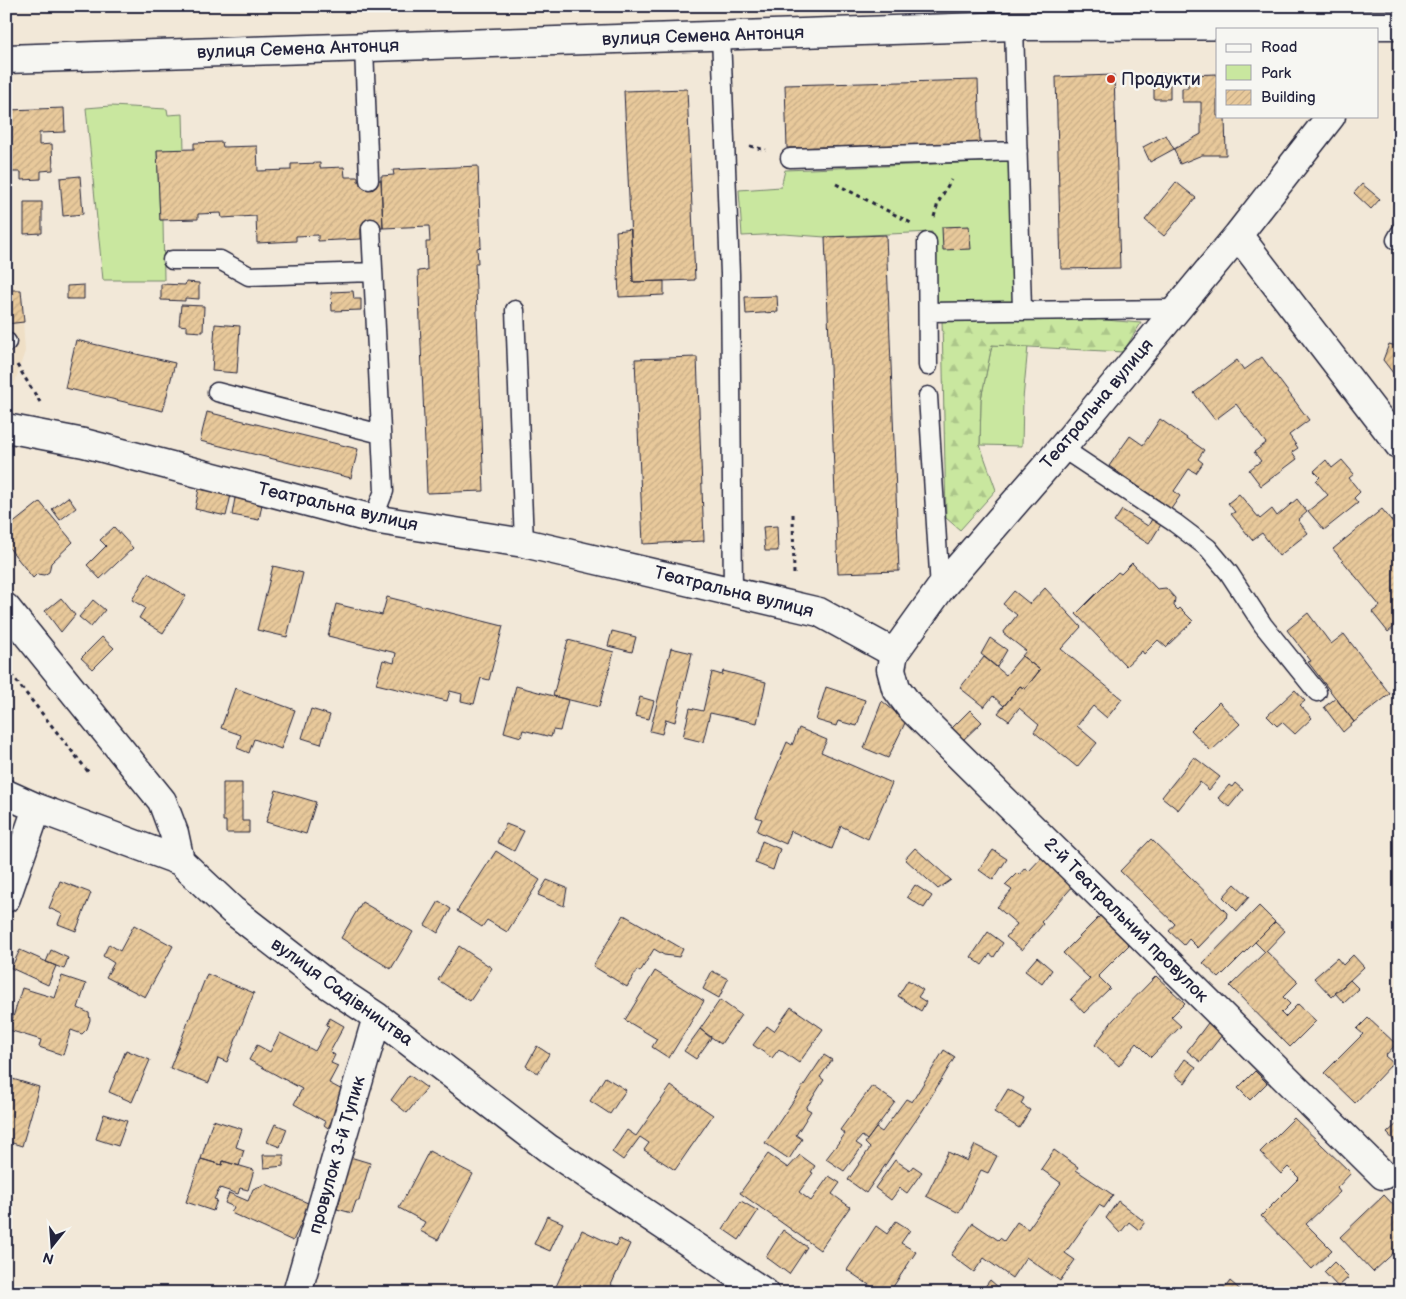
<svg xmlns="http://www.w3.org/2000/svg" width="1406" height="1299" font-family="'Balsamiq Sans',sans-serif">
<style>
.built{fill:#efdfc6}
.green{fill:#c9e79f;stroke:#76846d}
.forest{fill:url(#forest-firs);stroke:#76846d}
.building{fill:url(#building-hatch);stroke:#22223b}
.lines{fill:none;stroke-linecap:round;stroke-linejoin:round}
.lane-casing{stroke:#22223b;stroke-width:21}
.street-casing{stroke:#22223b;stroke-width:31}
.secondary-casing{stroke:#22223b;stroke-width:31}
.path{stroke:#22223b;stroke-width:3;stroke-dasharray:4 4;stroke-linecap:butt}
.lane{stroke:#f6f6f2;stroke-width:18}
.street{stroke:#f6f6f2;stroke-width:28}
.secondary{stroke:#f6f6f2;stroke-width:28}
.poi-dot{fill:#c8321e;stroke:#f6f6f2;stroke-width:2}
.labels{text-anchor:middle;dominant-baseline:central;stroke-width:5;stroke-linejoin:round;paint-order:stroke}
.street-label{font-size:18px;fill:#22223b;stroke:#f6f6f2}
.poi-label{font-size:18px;fill:#22223b;stroke:#f6f6f2;text-anchor:start}
</style>
<defs>
<pattern id="forest-firs" width="22" height="20" patternUnits="userSpaceOnUse" patternTransform="scale(1.25)"><rect width="22" height="20" fill="#c9e79f"/><path d="M5 1l3.5 6h-7zM16 11l3.5 6h-7z" fill="#acc68a"/></pattern>
<pattern id="building-hatch" width="6" height="6" patternUnits="userSpaceOnUse" patternTransform="scale(1.25)"><rect width="6" height="6" fill="#e8c99b"/><path d="M-1 1l2-2M0 6l6-6M5 7l2-2" fill="none" stroke="#c7ac86"/></pattern>
</defs>
<rect width="100%" height="100%" fill="#f2e8d8"/>
<filter id="ink" filterUnits="userSpaceOnUse"><feTurbulence type="fractalNoise" baseFrequency=".02" numOctaves="2"/><feDisplacementMap in="SourceGraphic" scale="10" xChannelSelector="R" yChannelSelector="G"/><feConvolveMatrix kernelMatrix="1 2 1 2 8 2 1 2 1" color-interpolation-filters="sRGB"/></filter>
<g filter="url(#ink)">
<path class="built" d="M6 285 21 290 25 351 9 400H6Z"/>
<path class="green" d="M111 106 167 109 168 115 183 114 184 150 157 151 160 220H163L164 280H103L86 108Z
M1010 161 1016 302 936 306 935 252 932 232 825 237 784 234 742 236 739 190 781 187 785 170Z
M992 345 1028 346 1023 399 1022 446 980 445 981 399Z"/>
<path class="forest" d="M1058 316 1141 323 1123 352 992 345 981 399 980 445 996 490 960 530 946 518 942 319Z"/>
<path class="building" d="M1154 74H1170V99H1154Z
M1217 74V116H1225L1226 155H1202L1180 164 1174 149 1201 134V102H1182V88H1188V75Z
M1114 75 1120 268 1061 269 1056 77Z
M978 80 980 143 787 148 785 85Z
M687 89 695 280 633 282 624 91Z
M64 108 65 132 39 133V145L52 144 53 170 41 171V179L21 180V172H10L8 110Z
M6 110H8L10 172 6 173Z
M1166 135 1174 149 1150 162 1143 147Z
M222 142 223 147 257 146 258 171 291 170V164L320 163V168L344 167 345 177H358V181L381 180 383 228 361 229V239L318 241V235L296 236V241L257 243 256 216 222 218 221 213 198 214V219L160 220 157 150 194 149V143Z
M478 166 481 247 477 248 478 263H475L484 491 427 493 418 271 427 270 426 242H430L429 226 383 228 381 176 394 175 393 170Z
M80 176 83 214 63 216 60 178Z
M1176 182 1196 198 1164 236 1145 220Z
M1362 184 1380 199 1371 209 1354 193Z
M24 202H42V233L24 234Z
M969 226 971 249 943 250 942 227Z
M631 229 633 282 664 281V295L619 297 616 231Z
M886 235 899 571 838 573 825 237Z
M186 282 199 283V299L185 298V301L161 300V284L185 285Z
M84 285V299H67V286Z
M6 290H21L24 322 6 324Z
M353 291 354 299H361V310L332 311 331 292Z
M777 296 778 312 746 314 745 297Z
M1399 297H1400V317L1393 314Z
M181 305 204 306 203 332 187 331V326L179 325Z
M215 324 240 326 237 373 212 371Z
M76 340 175 363 163 411 65 388Z
M1389 344 1400 347V382L1383 360Z
M697 357 704 541 643 544 635 359Z
M1262 357 1309 420 1289 435 1298 448 1292 452 1297 459 1261 486 1249 470 1261 461 1254 452 1266 443 1236 404 1215 420 1194 393 1237 360 1244 370Z
M207 412 358 449 351 478 200 441Z
M1160 419 1204 450 1198 459 1203 463 1196 473 1189 469 1174 491 1180 496 1171 509 1109 466 1130 436 1143 445Z
M1326 460 1332 468 1342 460 1354 474 1349 478 1360 492 1354 498 1358 503 1324 530 1308 511 1328 495 1316 481 1320 477 1314 471Z
M199 489 231 495 226 516 195 509Z
M1239 494 1260 519 1272 509 1277 516 1297 499 1307 512 1298 520 1308 533 1279 556 1262 533 1252 540 1231 514 1235 512 1228 503Z
M68 497 76 508 60 520 52 509Z
M235 498 262 504 259 520 232 515Z
M40 502 73 542 51 563 49 572 44 575 37 574 33 578 6 544V529Z
M1382 509 1400 531V622L1388 632 1372 612 1380 606 1333 549Z
M1122 510 1148 526 1153 517 1162 523 1149 544 1114 522Z
M777 526 778 551H765L763 527Z
M114 527 133 548 100 579 87 565 106 546 100 540Z
M1132 563 1157 589 1166 588 1175 598 1174 606 1178 610 1180 608 1193 621 1166 647 1158 640 1144 654 1142 651 1126 666 1076 614 1118 572 1121 574Z
M273 566 303 573 287 637 257 630Z
M148 573 186 596 163 633 139 618 145 608 132 600Z
M1045 588 1081 627 1061 649 1122 699 1107 718 1093 706 1077 726 1097 743 1077 767 1034 732 1039 725 1019 708 1009 721 998 713 1020 686 1025 689 1040 670 1022 656 1026 651 1003 633 1017 615 1003 604 1014 591 1030 604Z
M387 597 503 626 489 680 481 678 474 704 461 701 462 694 450 691 447 701 376 684 383 660 394 663 396 653 328 636 336 604 382 615Z
M61 598 75 615 61 632 45 611Z
M93 600 105 610 91 627 79 617Z
M1308 613 1331 644 1344 634 1390 694 1354 722 1308 662 1311 661 1287 630Z
M612 631 636 637 632 652 608 646Z
M102 637 114 648 93 669 81 658Z
M990 638 1007 650 997 667 981 654Z
M568 640 614 652 599 707 553 696Z
M671 648 692 653 675 722 666 719 662 734 650 731Z
M1022 656 1040 670 1025 689 1020 686 1004 706 993 696 984 707 960 688 984 657 1006 675Z
M723 671 766 682 757 723 710 713 703 742 683 737 690 708 703 711 712 672 722 675Z
M516 686 568 700 560 731 553 730 551 737 523 730 521 737 504 732Z
M826 687 865 700 857 726 838 721 836 726 816 720Z
M235 688 295 710 281 749 254 739 249 753 237 748 241 735 221 728Z
M1295 690 1305 701 1300 705 1312 718 1295 734 1282 722 1277 726 1267 716Z
M640 697 654 701 649 719 635 716Z
M1336 698 1354 722 1343 732 1324 707Z
M882 701 906 721 888 758 864 748Z
M1219 702 1240 724 1211 751 1191 730Z
M311 709 330 715 321 744 302 738Z
M970 710 982 722 962 741 951 729Z
M799 728 827 740 821 752 892 783 868 839 841 826 832 849 791 831 786 844 757 831 762 819 756 817 787 742 792 745Z
M1194 757 1220 777 1209 790 1200 782 1178 810 1162 797Z
M223 783H242V821H249V833H226V821H223Z
M1235 783 1243 790 1229 807 1218 798 1229 785 1232 787Z
M276 790 316 802 306 834 266 822Z
M506 824 524 831 514 851 497 842Z
M1151 839 1227 913 1226 919 1198 948 1189 939 1184 945 1169 931 1175 924 1120 871Z
M762 841 780 849 773 870 755 863Z
M915 848 951 880 938 889 905 859Z
M993 850 1007 859 993 880 979 870Z
M496 851 540 880 507 932 487 920 482 927 457 911Z
M1043 856 1074 885 1041 922 1043 924 1022 950 1006 937 1017 924 997 907 1012 890 1005 885 1017 873 1019 875 1025 868 1029 871Z
M547 880 567 888 564 906 538 895Z
M60 881 91 893 76 931 58 924 62 914 49 908Z
M1235 884 1249 897 1237 911 1223 897Z
M915 885 932 896 924 908 907 897Z
M439 901 451 909 438 933 425 925Z
M362 902 413 932 391 969 341 938Z
M1259 906 1275 922 1219 978 1203 963Z
M624 915 683 949 679 957 664 955 654 949 640 972 637 970 627 987 593 966Z
M1100 916 1129 945 1098 976 1110 988 1084 1013 1071 999 1090 979 1063 953Z
M1275 922 1285 931 1265 952 1255 942Z
M134 925 173 946 145 997 106 977 114 963 103 956 109 944 120 951Z
M988 932 1003 943 994 957 990 954 982 965 971 957Z
M459 946 492 968 470 1001 438 980Z
M20 950 56 966 48 985 11 968Z
M51 950 68 958 64 969 46 962Z
M1266 951 1298 982 1283 997 1290 1004 1281 1013 1285 1017 1298 1004 1316 1021 1290 1047 1230 986Z
M1353 955 1364 967 1332 997 1314 978 1337 958 1343 965Z
M1037 957 1052 970 1042 984 1025 971Z
M655 971 704 1001 669 1058 652 1047 657 1039 625 1020Z
M712 971 728 979 719 998 703 989Z
M207 974 254 993 227 1062 218 1058 209 1083 170 1068Z
M62 976 86 984 78 1008 89 1013 90 1020 87 1029 82 1034 71 1030 63 1055 39 1047 41 1040 9 1030 22 988 55 998Z
M1156 976 1185 1003 1171 1017 1181 1026 1151 1057 1137 1043 1119 1066 1095 1045 1113 1020Z
M908 980 923 990 918 997 926 1002 921 1011 898 996Z
M1350 980 1359 989 1344 1003 1335 993Z
M720 1000 741 1015 721 1044 700 1029Z
M791 1007 823 1029 799 1063 779 1049 772 1058 753 1045 767 1026 774 1031Z
M330 1018 344 1026 330 1052 335 1055 331 1063 338 1066 329 1083 346 1092 328 1128 324 1125 326 1122 294 1104 302 1089 249 1060 257 1045 270 1052 280 1033 315 1051 329 1026 326 1025Z
M1368 1018 1396 1044 1385 1056 1393 1063 1355 1103 1324 1073 1363 1034 1357 1029Z
M1208 1023 1222 1035 1201 1062 1187 1051Z
M700 1029 711 1038 696 1059 684 1051Z
M537 1046 549 1054 538 1073 526 1066Z
M126 1050 150 1060 132 1102 109 1092Z
M944 1050 955 1057 923 1110 866 1193 848 1180 870 1148 865 1143 876 1128 882 1132 906 1099 912 1102Z
M824 1055 832 1060 820 1077 824 1080 806 1108 811 1111 796 1135 802 1139 789 1159 765 1143Z
M1185 1059 1196 1067 1185 1083 1174 1075Z
M1255 1071 1267 1083 1250 1100 1238 1088Z
M409 1075 427 1088 407 1113 391 1100Z
M6 1077 39 1087 22 1146 6 1141Z
M605 1077 626 1090 610 1114 590 1101Z
M671 1086 713 1115 675 1170 644 1150 649 1143 640 1137 623 1160 612 1152 627 1130 636 1136Z
M872 1086 895 1102 867 1140 862 1136 856 1143 862 1147 844 1171 826 1159 845 1134 840 1130Z
M1008 1089 1024 1098 1021 1104 1030 1110 1019 1128 994 1112Z
M104 1114 127 1121 118 1146 96 1139Z
M1294 1118 1351 1173 1337 1188 1340 1192 1306 1224 1332 1250 1312 1269 1261 1216 1299 1178 1288 1167 1281 1174 1260 1152Z
M213 1120 242 1129 236 1147 244 1150 239 1166 223 1161 222 1165 201 1159Z
M1400 1121V1147L1387 1133Z
M275 1124 287 1129 280 1147 267 1142Z
M975 1145 997 1156 988 1173 981 1170 959 1213 926 1196 948 1152 967 1161Z
M1054 1150 1078 1167 1076 1170 1113 1195 1104 1208 1099 1205 1065 1253 1075 1260 1060 1281 1026 1257 1012 1278 984 1258 974 1272 951 1255 973 1223 998 1240 1000 1238 1004 1241 1017 1222 1028 1229 1061 1183 1041 1169Z
M429 1151 473 1174 438 1240 420 1231 425 1222 399 1208Z
M768 1154 788 1168 800 1155 815 1166 811 1172 813 1173 799 1192 811 1201 829 1176 840 1183 832 1194 850 1207 820 1250 740 1193Z
M263 1155H284V1166L264 1168Z
M350 1157 370 1163 359 1201H356L352 1213 337 1209 341 1196H339Z
M201 1159 222 1165 223 1161 254 1170 248 1190 240 1188 238 1194 220 1188 214 1199 217 1200 213 1211 186 1202Z
M895 1160 910 1170 913 1166 922 1172 907 1193 900 1188 891 1200 875 1188Z
M266 1184 310 1204 293 1241 231 1213 234 1207 225 1203 229 1193 248 1201 253 1189Z
M1384 1195 1400 1212V1247L1373 1272 1340 1237Z
M741 1201 758 1211 739 1240 723 1229Z
M1118 1201 1145 1222 1139 1230 1129 1222 1120 1233 1106 1218Z
M547 1216 563 1223 550 1251 534 1244Z
M896 1221 910 1230 901 1243 916 1252 889 1293H881L847 1270 876 1226 887 1234Z
M582 1230 616 1246 619 1239 630 1244 611 1285 620 1289 618 1293H553Z
M783 1230 807 1247 789 1274 766 1257Z
M1334 1262 1349 1277 1338 1287 1324 1272Z
M990 1280 1005 1293H980Z
M1230 1281 1244 1293H1221Z"/>
<g class="lines">
<defs>
<path id="lane" d="M1014 26 1022 309
M721 35 730 274 733 591
M364 47 369 180
M790 158 1018 151
M371 228 384 491 373 519
M1396 240 1400 233
M927 242 928 366
M172 260H220L249 276 373 272
M515 310 524 543
M929 312 1176 309
M6 342H7
M217 392 381 434
M928 396 940 589
M1062 448 1175 523 1208 548 1229 573 1263 625 1317 692"/>
<path id="street" d="M1331 116 1238 235 1062 448 940 589 894 653 891 669 896 688 910 707 1383 1175
M1238 235 1400 446
M6 428 84 443 373 519 524 543 819 612 894 653
M6 608 162 801 174 833 180 861 232 910 326 983 377 1017 549 1149 765 1293
M6 794 37 808 180 861
M6 898 37 808
M297 1293 377 1017"/>
<path id="secondary" d="M6 59 1014 26 1400 25"/>
</defs>
<use href="#lane" class="lane-casing"/>
<use href="#street" class="street-casing"/>
<use href="#secondary" class="secondary-casing"/>
<path class="path" d="M750 146 766 150
M836 184 911 223
M934 217 938 203 951 180
M17 365 40 402
M793 514 794 576
M6 668 90 774"/>
<use href="#lane" class="lane"/>
<use href="#street" class="street"/>
<use href="#secondary" class="secondary"/>
</g>
</g>
<circle class="poi-dot" cx="1111" cy="79" r="5"/>
<g class="labels">
<g class="street-label">
<text transform="translate(703 36) rotate(-2)">вулиця Семена Антонця</text>
<text transform="translate(298 49) rotate(-2)">вулиця Семена Антонця</text>
<text transform="translate(1097 404) rotate(-50)">Театральна вулиця</text>
<text transform="translate(338 507) rotate(13)">Театральна вулиця</text>
<text transform="translate(734 592) rotate(14)">Театральна вулиця</text>
<text transform="translate(1126 920) rotate(45)">2-й Театральний провулок</text>
<text transform="translate(342 992) rotate(36)">вулиця Садівництва</text>
<text transform="translate(337 1155) rotate(-74)">провулок 3-й Тупик</text>
</g>
<g class="poi-label">
<text x="1121" y="79">Продукти</text>
</g>
</g>
<rect width="1406" height="1299" fill="none" stroke="#f6f6f2" stroke-width="25"/>
<rect x="12" y="12" width="1381" height="1274" fill="none" stroke="#22223b" stroke-width="2" filter="url(#ink)"/>
<rect x="1216" y="28" width="162" height="90" fill="#f6f6f2" stroke="#a1a1a9"/>
<rect x="1226" y="44" width="25" height="8" fill="#f6f6f2" stroke="#a1a1a9"/>
<text x="1261" y="52" font-size="15" fill="#22223b">Road</text>
<rect x="1226" y="65" width="25" height="15" fill="#c9e79f" stroke="#a1a1a9"/>
<text x="1261" y="78" font-size="15" fill="#22223b">Park</text>
<rect x="1226" y="90" width="25" height="15" fill="url(#building-hatch)" stroke="#a1a1a9"/>
<text x="1261" y="102" font-size="15" fill="#22223b">Building</text>
<g transform="translate(52 1246) rotate(197)" stroke="#f6f6f2" stroke-width="4" paint-order="stroke">
<path d="M0-4L9 19L0 12L-9 19Z" fill="#22223b"/>
<text y="-8" font-size="14" font-weight="bold" text-anchor="middle" fill="#22223b">N</text>
</g>
</svg>
